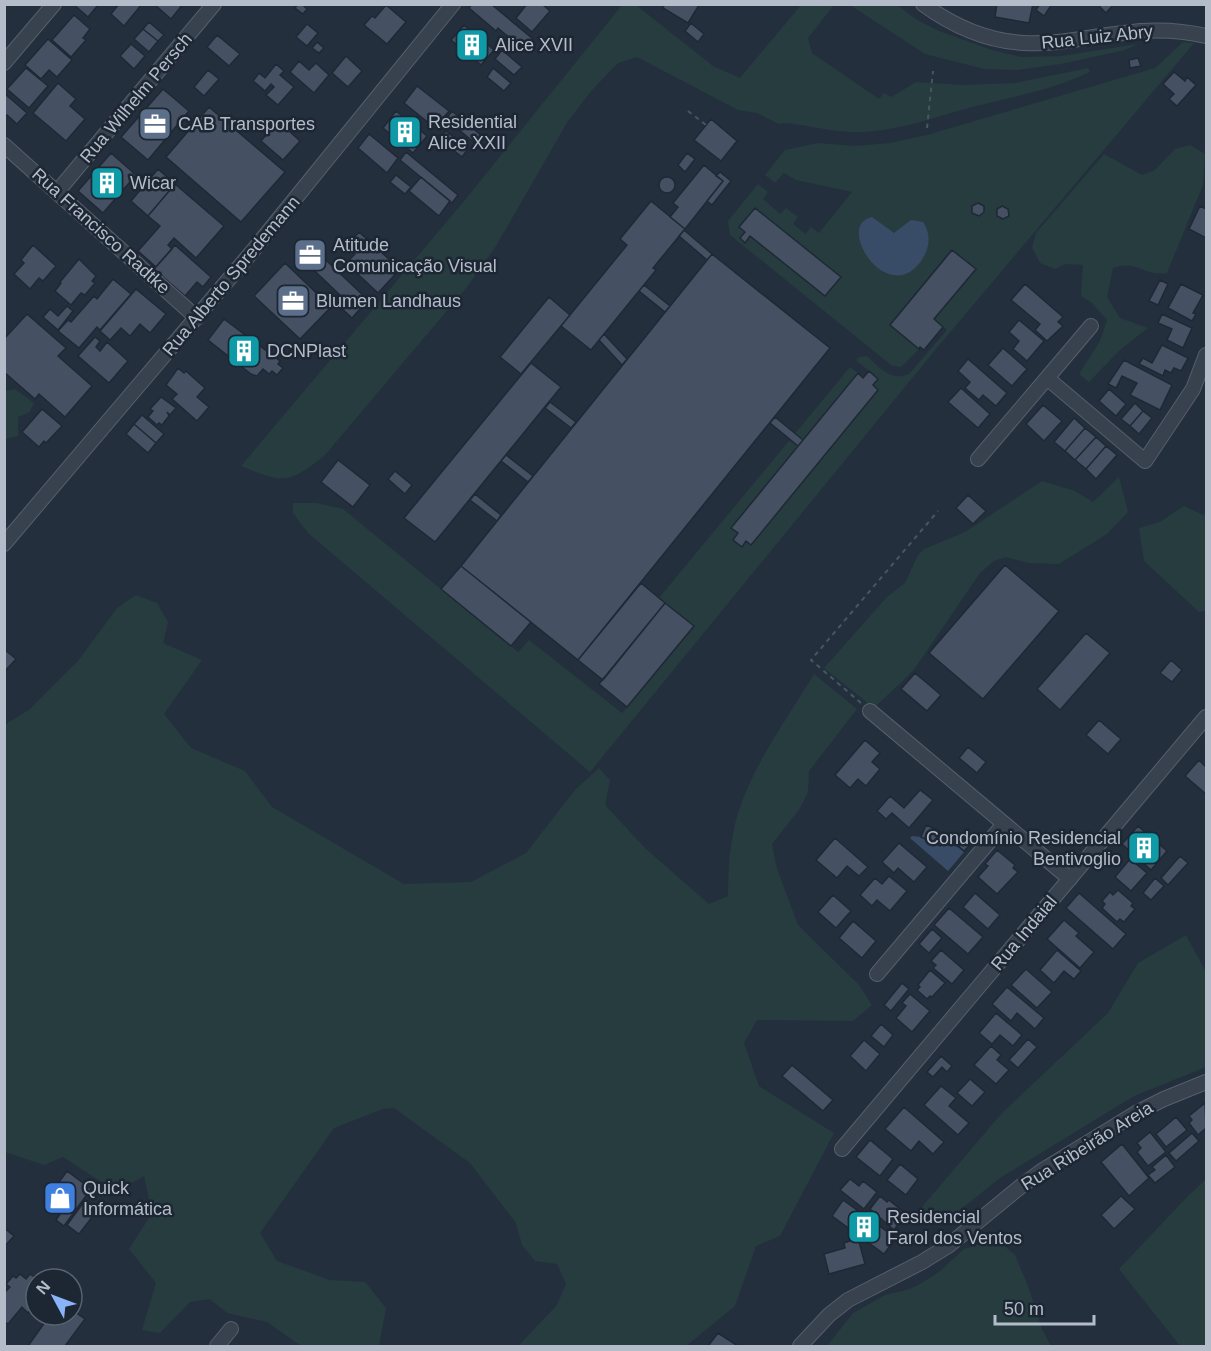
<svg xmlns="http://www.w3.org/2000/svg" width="1211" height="1351" font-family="Arial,sans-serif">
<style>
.green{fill:#263c3f}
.water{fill:#394c67}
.building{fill:#455162;stroke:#1f2835;stroke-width:1.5}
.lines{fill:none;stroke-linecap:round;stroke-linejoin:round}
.minor-casing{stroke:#565f6c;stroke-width:16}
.path{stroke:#44595c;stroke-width:2;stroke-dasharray:4.5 4.5;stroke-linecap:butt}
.minor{stroke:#38414e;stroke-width:14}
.labels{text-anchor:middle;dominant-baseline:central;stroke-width:5;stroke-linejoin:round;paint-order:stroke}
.street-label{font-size:18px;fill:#b4bcc9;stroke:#1d2633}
.poi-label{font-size:18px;fill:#b4bcc9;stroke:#1d2633;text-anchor:start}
</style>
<rect width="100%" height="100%" fill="#242f3e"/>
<path class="green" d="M622 5H636L713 66 740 78 801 5H834L808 38 812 53 879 99 884 93 891 97 916 82 963 85 1015 83 1088 68 1090 72C1052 90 1013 97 972 107 935 117 899 131 860 132 836 133 811 126 787 123L779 124 757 113 738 110 637 57 618 63 592 90 568 121 496 246 467 287 325 455C289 484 284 484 241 466L465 200Z
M850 5H897L917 20 939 31 992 50 1021 57 1061 56 1138 44 1125 50 1061 64 1017 70 985 69 925 54Z
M1183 42 1194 43 936 349 590 772 308 533 293 513V503H317L343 509 518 652 529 640 622 713 694 627 659 598 850 367 858 373 731 528 738 533 733 540 741 547 746 541 751 545 878 390 873 385 878 379 856 360 859 357 867 356C880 368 891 382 909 374L947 330 934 319 975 270 951 250 890 324 919 349 901 367 891 365 730 235 728 221 758 184 768 192 763 199 780 214 786 208 798 217 793 224 805 234 811 227 819 233 852 192 796 180 784 173 775 183 765 175 785 150 818 143 855 146 890 143 927 135 1155 68Z
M1190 145 1205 154 1203 185 1167 273C1145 277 1135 259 1113 268L1107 297 1120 318 1148 328 1120 350 1089 382 1079 374 1100 341 1107 320 1091 302 1081 296 1083 265 1066 264 1055 269 1040 263 1032 248 1036 233 1104 154 1142 175 1155 170 1175 149Z
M15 389 34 403 30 412 18 417V436L5 439V391Z
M1119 477 1128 512 1107 534 1059 564 1029 563 1006 557 994 561 980 573 913 671 874 708 824 668 887 597 905 583 918 555 924 549 965 532 1042 481 1075 491 1093 502Z
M1184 506 1203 515 1206 514V611L1199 612 1144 561 1139 528 1160 522Z
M136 595 157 603 168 622 163 643 202 660 164 714 191 748 245 771 272 807 404 884 471 882 526 853 575 790 599 768 610 780 605 805 645 848 709 904 728 896C728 868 730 840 738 813 754 763 787 719 814 674L857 709 809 771 808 792 799 810 772 844 777 869 798 925 859 985 872 1005 853 1021 757 1020 744 1043 759 1086 834 1133 780 1236 756 1246 735 1306 686 1346H518L557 1305 566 1284 557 1264 535 1261 522 1245 516 1223 470 1163 394 1108 383 1109 334 1128 260 1233 277 1261 330 1280 365 1282 386 1308 379 1346H301L267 1322 227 1313 210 1299 190 1302 160 1333 142 1330 156 1283 129 1249 152 1213 144 1176 117 1192 63 1157 44 1165 5 1152V730L6 724 30 709 78 661 117 608Z
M1186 935 1206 972V1067L1134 1096 1000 1178 950 1218 927 1213 921 1208 1002 1113 1108 1013 1138 963Z
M1206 1179V1346H1180L1119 1269 1185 1199Z
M996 1239 1015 1255 1028 1286 1042 1329 1051 1346H827L853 1313 885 1295 910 1289 920 1284 939 1272 964 1249Z"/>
<path class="water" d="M872 217 894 233 911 220 923 222C931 234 930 246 923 258 890 312 833 225 872 217Z
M912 836 921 837 940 845 942 843 955 845 964 852 948 871 910 838Z"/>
<path class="building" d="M73 4H99L88 17Z
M119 4H142L124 26 111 14Z
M154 4H183L171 19Z
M298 4H302L307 9 303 14 295 8Z
M472 4H491L533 39 524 50 498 28 496 31 469 8Z
M527 4H542L550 11 532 32 516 18Z
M665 4H697L699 5 688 23 663 8Z
M997 4H1033L1029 23 995 17Z
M1040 4H1052L1044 16 1036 10Z
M1097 4H1114L1106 13Z
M386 5 406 22 387 44 364 25 372 16 375 18Z
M74 15 90 29 83 38 86 40 71 57 52 40Z
M149 22 164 35 158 41 143 29Z
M691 23 704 34 698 42 685 31Z
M307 24 318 33 307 46 296 37Z
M464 25 494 50 481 65 451 40Z
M143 29 158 41 149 52 134 39Z
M217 35 240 54 229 66 207 47Z
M48 39 72 60 57 77 49 70 41 79 25 65Z
M317 42 324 48 319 53 312 48Z
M131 44 145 56 134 69 120 56Z
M502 50 522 67 514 75 495 59Z
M346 56 362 71 348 87 332 73Z
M1138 58 1141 66 1130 68 1129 60Z
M299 61 309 70 316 63 329 75 314 93 290 72Z
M276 64 284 71 280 75 294 87 278 105 266 95 274 87 271 84 265 91 253 81 259 73 265 78Z
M26 68 48 86 29 108 7 89Z
M493 68 511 83 504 91 487 77Z
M208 70 219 79 204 96 194 87Z
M1174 72 1185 81 1187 77 1196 85 1177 106 1169 99 1174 94 1163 84Z
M58 83 76 99 70 106 85 119 66 141 33 113Z
M417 86 449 111 435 128 404 103Z
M163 89 189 111 148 160 121 137Z
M4 93 27 113 17 124 7 115 4 118Z
M209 107 285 172 241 222 166 157Z
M396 111 427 136 413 153 383 128Z
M452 111 482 136 476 144 446 119Z
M711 119 737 141 721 161 694 140Z
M278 121 300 141 283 160 261 141Z
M446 131 468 149 462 157 439 139Z
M369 134 398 158 387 173 358 148Z
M406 152 458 195 452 203 400 160Z
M111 153 136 175 103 213 78 191Z
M687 153 695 159 685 172 678 165Z
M704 165 723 181 685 229 670 217 678 207 673 203Z
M158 169 175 184 148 216 131 201Z
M720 172 731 181 712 205 707 201 723 181 716 176Z
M396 175 411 187 405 194 390 182Z
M421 177 450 201 439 216 409 191Z
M659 185a8 8 0 1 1 16 0a8 8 0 1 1-16 0Z
M175 184 224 226 196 258 174 238 168 245 172 249 156 267 138 251 160 226 148 216Z
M651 201 685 229 653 268 656 270 591 350 561 326 627 245 620 239Z
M978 203 984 206V212L979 216 972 213V206Z
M1002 206 1008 209 1009 216 1003 219 997 216V209Z
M1200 206 1206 209V238L1189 229Z
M755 208 841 277 825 296 750 236 745 243 740 238 745 232 739 227Z
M684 230 712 254 707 260 679 236Z
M359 232 390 260 393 258 402 267 378 293 346 263 355 254 346 246Z
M309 244 368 300 352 318 338 305 344 299 298 255Z
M33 245 56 266 43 281 39 278 30 289 14 274 24 263 21 260Z
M175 245 211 277 203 287 197 282 185 296 154 269Z
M952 250 976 269 934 319 943 327 924 350 920 347 919 349 890 325Z
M712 254 830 348 578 660 461 566Z
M79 259 96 276 92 281 95 283 85 295 81 293 71 305 55 291 61 283 60 282Z
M285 263 331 307 300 339 254 296Z
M113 279 131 294 100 330 97 327 79 348 58 331 68 320 71 322 94 296 97 299Z
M1160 280 1168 284 1158 305 1149 301Z
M1025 284 1063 317 1058 322 1063 326 1047 341 1035 330 1040 324 1011 300Z
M1181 284 1203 295 1193 313 1196 314 1192 321 1168 308Z
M644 285 670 306 665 312 639 291Z
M136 289 166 314 150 333 140 324 130 336 121 328 110 340 100 331Z
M549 297 570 315 521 374 500 357Z
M67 306 73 311 58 330 43 317 50 309 58 316Z
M27 314 66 348 58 356 92 386 65 417 39 394 35 399 4 372V339Z
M1162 314 1192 328 1183 348 1167 340 1172 329 1158 323Z
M224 319 280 361 278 364 283 368 277 375 272 371 269 374 263 369 257 376 251 374 208 340Z
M1019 320 1044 341 1027 361 1013 349 1019 341 1009 332Z
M604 334 627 359 622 365 599 340Z
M95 337 100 341 96 347 100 351 107 342 128 361 109 383 78 356Z
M1162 345 1188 358 1181 371 1174 368 1171 373 1165 370 1163 376 1139 364 1143 358 1152 363Z
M1003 348 1027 369 1012 386 988 365Z
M968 359 1007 393 996 406 983 395 979 400 965 388 970 382 958 371Z
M1124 360 1172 385 1160 410 1130 395 1137 383 1122 376 1116 388 1108 384Z
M531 363 561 387 435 542 404 518Z
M178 368 184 373 186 371 205 388 197 397 209 407 197 421 172 399 177 394 166 385Z
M869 371 878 379 873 385 878 390 751 545 746 541 742 547 733 540 738 533 731 528 858 373 863 378Z
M961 388 990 414 978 428 948 402Z
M1109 389 1126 404 1116 416 1099 401Z
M161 397 176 408 170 415 167 412 169 416 162 425 159 423 157 425 148 417 153 411 150 409Z
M550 402 576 422 571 428 545 408Z
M1135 403 1143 411 1130 426 1121 419Z
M1043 405 1062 421 1044 441 1026 424Z
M42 409 62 426 46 443 44 441 39 447 22 432Z
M1143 411 1152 418 1139 434 1130 426Z
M142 415 164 434 156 443 134 424Z
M775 417 803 440 798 446 770 423Z
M1074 418 1085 428 1065 451 1054 442Z
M134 424 156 443 148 453 126 434Z
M1085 428 1096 437 1075 460 1065 451Z
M1096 437 1106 446 1086 469 1075 460Z
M1106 446 1117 455 1096 479 1086 469Z
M506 455 533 476 528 482 501 461Z
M338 460 370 485 353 507 321 482Z
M395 471 412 485 405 494 388 479Z
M475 494 501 515 497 521 470 500Z
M968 495 986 511 973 524 956 508Z
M1005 565 1059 611 983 699 929 653Z
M461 566 531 622 511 646 441 589Z
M641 583 665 603 603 680 578 660Z
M665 603 694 626 627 707 599 684Z
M1086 633 1110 653 1060 710 1037 689Z
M4 649 16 659 5 671H4Z
M1171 660 1182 670 1172 682 1160 673Z
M915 673 941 695 927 711 901 689Z
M1099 720 1121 739 1108 754 1086 735Z
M865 740 880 753 872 762 880 769 866 786 858 779 850 788 835 775Z
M968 747 986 762 977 773 959 758Z
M1199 760 1206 767V794L1185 776Z
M920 790 933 800 909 828 892 813 886 819 877 811 890 796 904 808Z
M926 825 946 834 940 846 921 837Z
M1138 826 1167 851 1151 870 1122 844Z
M964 836 972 843 964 851 956 844Z
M835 838 868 867 859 876 847 866 837 878 816 860Z
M899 843 927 867 914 882 898 868 894 873 882 862Z
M997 850 1015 865 1013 868 1018 872 997 894 978 877 988 866 985 864Z
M1180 856 1188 863 1168 885 1161 878Z
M1130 859 1147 873 1131 891 1115 877Z
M889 876 907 891 890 911 877 900 872 906 860 895 875 878 882 884Z
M1155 878 1164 886 1151 900 1143 893Z
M1118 890 1133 903 1131 906 1135 909 1124 922 1120 919 1117 922 1102 908 1105 904 1102 901 1110 892 1113 895Z
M975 893 1000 915 988 929 963 907Z
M1079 893 1126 934 1113 949 1066 908Z
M833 895 851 911 836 928 818 912Z
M949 908 983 937 968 954 934 925Z
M1064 920 1079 933 1076 936 1094 952 1080 968 1047 939Z
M853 921 876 941 862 958 839 938Z
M932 929 942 938 929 953 919 944Z
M941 950 964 970 952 984 933 968 936 965 931 961Z
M1057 950 1081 971 1074 979 1064 971 1054 983 1040 970Z
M1026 969 1052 992 1037 1008 1011 985Z
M930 970 945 983 932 997 930 996 927 999 917 990 920 987 918 985Z
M902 983 909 989 891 1011 884 1005Z
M1007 987 1044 1018 1035 1029 1017 1013 1011 1021 992 1004Z
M910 994 930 1011 912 1032 896 1018 906 1006 902 1003Z
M996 1013 1022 1035 1013 1046 1000 1035 992 1044 979 1033Z
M881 1024 893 1035 884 1047 871 1036Z
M1028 1039 1037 1047 1018 1068 1009 1060Z
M864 1040 880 1054 866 1071 850 1056Z
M991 1046 1001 1055 997 1060 1009 1070 996 1084 974 1065Z
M941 1056 952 1066 947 1072 942 1067 933 1077 927 1072Z
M792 1065 833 1100 823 1111 782 1076Z
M970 1079 985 1092 972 1106 957 1093Z
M941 1086 956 1098 949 1106 969 1123 958 1135 924 1105Z
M1205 1103 1206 1128 1198 1135 1189 1123 1192 1120 1189 1116Z
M904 1107 944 1142 933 1154 919 1141 911 1151 885 1129Z
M1176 1117 1187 1130 1166 1147 1156 1134Z
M1150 1132 1166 1152 1148 1166 1137 1152 1141 1148 1137 1143Z
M1192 1133 1199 1141 1176 1161 1169 1153Z
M870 1140 893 1159 880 1176 856 1157Z
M1122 1144 1149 1178 1129 1196 1101 1162Z
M1166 1155 1175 1167 1155 1183 1148 1175 1155 1170 1152 1167Z
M900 1164 918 1179 906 1195 887 1180Z
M67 1171 91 1189 64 1226 56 1220 63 1210 47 1199Z
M850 1179 859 1186 863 1181 877 1192 864 1209 840 1190Z
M880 1196 887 1202 889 1200 906 1214 894 1230 870 1209Z
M1121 1196 1135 1209 1114 1229 1101 1215Z
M843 1200 896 1238 884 1254 832 1216Z
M83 1203 96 1212 79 1234 67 1225Z
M4 1228 14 1236 4 1247Z
M858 1238 865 1264 829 1274 824 1254 845 1248 844 1243Z
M20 1274 26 1279 30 1274 37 1279 36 1303 28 1313 22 1307 8 1324 4 1321V1293L10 1287 6 1284 13 1276 16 1278Z
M72 1310 85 1319 65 1346H28L50 1315H72Z
M718 1333 738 1346H708Z"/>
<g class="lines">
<defs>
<path id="minor" d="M923 4C953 26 987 41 1024 43 1058 45 1091 36 1124 33 1152 29 1179 30 1206 36
M4 63 54 4
M4 145 197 318
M57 192 214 4
M1091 326 1047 378 1145 461 1193 389 1206 355
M978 459 1047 378
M4 544 251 253 453 4
M870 711 1070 879
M877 974 1004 824
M842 1149 1206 717
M217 1346 231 1329
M800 1346 829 1315 848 1300 922 1262 948 1246 1020 1187 1043 1170 1136 1113 1164 1099 1206 1082"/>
</defs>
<use href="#minor" class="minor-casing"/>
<path class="path" d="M688 111 706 125
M927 128 933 71
M861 703 811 660 938 511"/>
<use href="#minor" class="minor"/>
</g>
<defs>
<symbol id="building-square" viewBox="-11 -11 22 22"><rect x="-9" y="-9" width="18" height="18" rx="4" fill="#0f9aa8" stroke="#1d2633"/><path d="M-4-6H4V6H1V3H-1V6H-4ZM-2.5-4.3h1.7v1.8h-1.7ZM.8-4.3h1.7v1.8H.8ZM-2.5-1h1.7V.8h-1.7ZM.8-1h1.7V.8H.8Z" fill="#fff"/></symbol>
<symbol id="office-square" viewBox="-11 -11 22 22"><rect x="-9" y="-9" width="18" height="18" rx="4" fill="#5c6f8a" stroke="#1d2633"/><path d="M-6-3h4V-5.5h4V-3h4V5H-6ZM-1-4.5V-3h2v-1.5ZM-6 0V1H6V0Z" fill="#fff"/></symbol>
<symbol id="shop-square" viewBox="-11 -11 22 22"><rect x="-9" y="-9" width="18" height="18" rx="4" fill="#3f7fe0" stroke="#1d2633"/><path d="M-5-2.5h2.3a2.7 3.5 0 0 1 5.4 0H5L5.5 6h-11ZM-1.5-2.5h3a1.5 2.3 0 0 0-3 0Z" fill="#fff"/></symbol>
</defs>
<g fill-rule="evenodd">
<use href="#building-square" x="453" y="26" width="38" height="38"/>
<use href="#office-square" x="136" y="105" width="38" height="38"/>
<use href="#building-square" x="386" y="113" width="38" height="38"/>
<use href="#building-square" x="88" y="164" width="38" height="38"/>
<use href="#office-square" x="291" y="236" width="38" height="38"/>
<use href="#office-square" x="274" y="282" width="38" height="38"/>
<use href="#building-square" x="225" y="332" width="38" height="38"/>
<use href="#building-square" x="1125" y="829" width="38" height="38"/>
<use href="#shop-square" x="41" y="1179" width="38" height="38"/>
<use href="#building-square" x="845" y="1208" width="38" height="38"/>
</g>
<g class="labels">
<g class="street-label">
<text transform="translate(1097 37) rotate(-6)">Rua Luiz Abry</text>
<text transform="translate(136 98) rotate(-50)">Rua Wilhelm Persch</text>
<text transform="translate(101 231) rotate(42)">Rua Francisco Radtke</text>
<text transform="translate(231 276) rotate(-50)">Rua Alberto Spredemann</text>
<text transform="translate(1024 933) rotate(-50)">Rua Indaial</text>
<text transform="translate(1087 1146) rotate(-32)">Rua Ribeirão Areia</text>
</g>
<g class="poi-label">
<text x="495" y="45">Alice XVII</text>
<text x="428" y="122">Residential<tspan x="428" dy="21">Alice XXII</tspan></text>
<text x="178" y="124">CAB Transportes</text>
<text x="130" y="183">Wicar</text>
<text x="333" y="245">Atitude<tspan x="333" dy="21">Comunicação Visual</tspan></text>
<text x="316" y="301">Blumen Landhaus</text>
<text x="267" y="351">DCNPlast</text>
<text x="1121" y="838" text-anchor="end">Condomínio Residencial<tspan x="1121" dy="21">Bentivoglio</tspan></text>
<text x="83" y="1188">Quick<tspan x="83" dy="21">Informática</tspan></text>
<text x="887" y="1217">Residencial<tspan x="887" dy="21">Farol dos Ventos</tspan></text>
</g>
</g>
<rect width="1211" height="1351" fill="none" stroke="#b4bcc9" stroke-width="12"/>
<g transform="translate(54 1297) rotate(311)"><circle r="28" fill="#1d2633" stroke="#59626f" stroke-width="1.5"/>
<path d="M0-4.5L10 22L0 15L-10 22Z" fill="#8ab4f8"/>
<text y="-9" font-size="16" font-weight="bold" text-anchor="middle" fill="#b4bcc9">N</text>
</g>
<path d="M995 1315v9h99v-9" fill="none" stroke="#b4bcc9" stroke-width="3"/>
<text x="1004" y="1315" font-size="18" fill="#b4bcc9" stroke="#1d2633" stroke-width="4.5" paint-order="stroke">50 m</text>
</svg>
